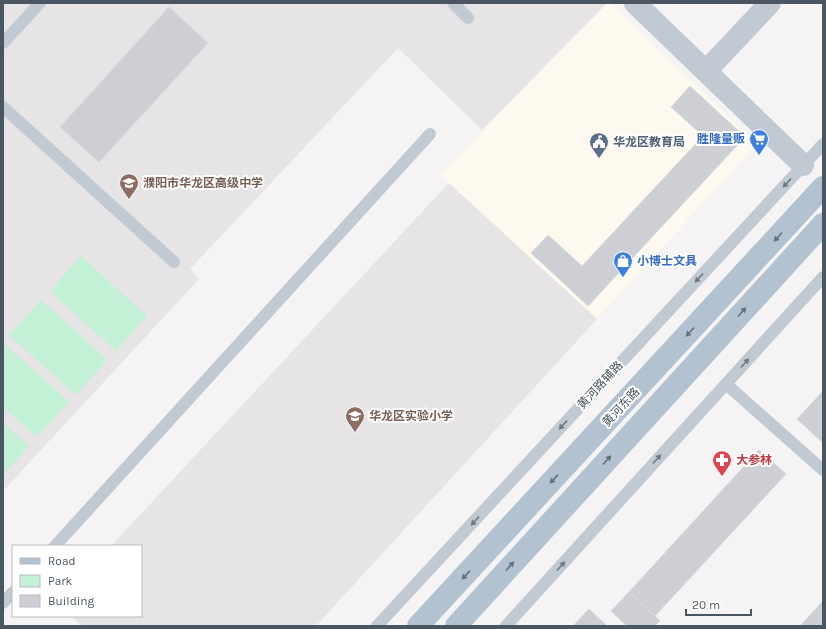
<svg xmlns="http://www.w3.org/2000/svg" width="826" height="629" font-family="Karla,'Noto Sans SC',sans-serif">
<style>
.commercial{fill:#fdf9ef}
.education{fill:#e6e4e5}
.green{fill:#c3f1d5}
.building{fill:#cdcfd5;stroke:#d7d9de}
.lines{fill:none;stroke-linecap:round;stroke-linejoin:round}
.service{stroke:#c1cad2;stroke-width:12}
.minor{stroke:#c1cad2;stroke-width:22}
.primary{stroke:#b3c2d1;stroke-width:22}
.oneway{fill:#6e7983}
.oneway2{fill:#64717d}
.labels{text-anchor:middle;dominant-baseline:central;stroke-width:4;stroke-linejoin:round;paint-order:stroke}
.shop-label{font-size:12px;font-weight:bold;fill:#366cbe;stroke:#fff;text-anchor:end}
.service-label{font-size:12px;font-weight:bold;fill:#4e5e75;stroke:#fff;text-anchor:start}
.education-label{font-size:12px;font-weight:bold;fill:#785e54;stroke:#fff;text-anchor:start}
.street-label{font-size:12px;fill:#4a5661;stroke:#fff}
.health-label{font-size:12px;font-weight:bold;fill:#be3a42;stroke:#fff;text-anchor:start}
</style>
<rect width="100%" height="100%" fill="#f5f3f3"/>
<path class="commercial" d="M607 3H610L757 144 597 319 440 175Z"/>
<path class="education" d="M3 3H607L482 130 398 48 190 269 199 279 3 491Z
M449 183 597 319 316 626H82L71 616H141V546H111Z"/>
<path class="green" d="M81 256 147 316 116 351 50 291Z
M41 300 107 360 76 395 9 335Z
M3 343 69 402 37 437 3 407Z
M3 423 29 446 3 475Z"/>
<path class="building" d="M169 7 208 43 99 162 60 127Z
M690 86 745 137 588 306 531 253 548 235 582 266 703 136 671 107Z
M823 391V443L797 419Z
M759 450 786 474 655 616 629 592Z
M629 592 660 621 655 626H627L611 611Z
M823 601V626H800Z
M589 609 607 626H573Z"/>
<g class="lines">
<path class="service" d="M453 3 468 18
M3 43 40 3
M3 107 174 262
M726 384 823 470
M55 546 430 134
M3 603 13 592
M377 626 823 144
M506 626 823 277"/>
<path class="minor" d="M635 3 803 165
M706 71 770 3"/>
<path class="primary" d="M418 626 823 187
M456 626 823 224"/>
</g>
<defs><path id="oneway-solid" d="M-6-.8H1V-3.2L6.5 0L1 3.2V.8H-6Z"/></defs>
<g class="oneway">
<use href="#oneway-solid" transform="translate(787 183) rotate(133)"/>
<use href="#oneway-solid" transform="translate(699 278) rotate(133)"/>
<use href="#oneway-solid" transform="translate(745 363) rotate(-48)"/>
<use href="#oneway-solid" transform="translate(563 425) rotate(133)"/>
<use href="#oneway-solid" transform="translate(657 459) rotate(-48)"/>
<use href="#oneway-solid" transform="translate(475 521) rotate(133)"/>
<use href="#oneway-solid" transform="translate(561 566) rotate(-48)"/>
</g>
<g class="oneway2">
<use href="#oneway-solid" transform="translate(778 237) rotate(132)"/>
<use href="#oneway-solid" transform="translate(742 312) rotate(-48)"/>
<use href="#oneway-solid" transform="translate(690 332) rotate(133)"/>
<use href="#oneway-solid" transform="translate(607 460) rotate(-48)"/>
<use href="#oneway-solid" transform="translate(554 479) rotate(133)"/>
<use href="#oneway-solid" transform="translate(510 566) rotate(-48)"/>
<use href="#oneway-solid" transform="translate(466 575) rotate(133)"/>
</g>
<defs>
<symbol id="supermarket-pin" viewBox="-11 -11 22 30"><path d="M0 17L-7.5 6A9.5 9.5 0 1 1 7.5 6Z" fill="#3f7fe0" stroke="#fff"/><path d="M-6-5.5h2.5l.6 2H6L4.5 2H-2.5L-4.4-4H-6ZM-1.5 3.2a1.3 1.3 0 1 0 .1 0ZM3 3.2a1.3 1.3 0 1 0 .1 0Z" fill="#fff"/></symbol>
<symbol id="civic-pin" viewBox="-11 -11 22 30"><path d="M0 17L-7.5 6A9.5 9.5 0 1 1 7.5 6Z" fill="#5c6f8a" stroke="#fff"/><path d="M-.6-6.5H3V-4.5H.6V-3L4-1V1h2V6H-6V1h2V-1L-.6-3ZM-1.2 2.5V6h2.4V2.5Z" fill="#fff"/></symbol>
<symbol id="school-pin" viewBox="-11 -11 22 30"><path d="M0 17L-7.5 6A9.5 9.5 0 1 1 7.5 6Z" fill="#8d6e63" stroke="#fff"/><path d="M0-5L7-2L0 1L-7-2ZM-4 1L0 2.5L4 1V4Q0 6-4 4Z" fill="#fff"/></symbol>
<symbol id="shop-pin" viewBox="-11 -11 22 30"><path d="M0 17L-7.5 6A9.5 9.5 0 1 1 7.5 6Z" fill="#3f7fe0" stroke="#fff"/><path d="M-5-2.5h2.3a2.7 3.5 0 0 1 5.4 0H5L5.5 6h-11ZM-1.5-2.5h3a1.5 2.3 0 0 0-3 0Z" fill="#fff"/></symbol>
<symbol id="pharmacy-pin" viewBox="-11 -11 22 30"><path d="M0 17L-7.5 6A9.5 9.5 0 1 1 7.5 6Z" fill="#e0444e" stroke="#fff"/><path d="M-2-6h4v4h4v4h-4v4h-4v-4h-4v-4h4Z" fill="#fff"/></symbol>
</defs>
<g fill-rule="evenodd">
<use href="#supermarket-pin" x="748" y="128" width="22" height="30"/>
<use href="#civic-pin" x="588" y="131" width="22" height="30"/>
<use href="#school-pin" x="118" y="172" width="22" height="30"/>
<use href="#shop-pin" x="612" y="250" width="22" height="30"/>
<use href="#school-pin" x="344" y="405" width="22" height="30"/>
<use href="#pharmacy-pin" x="711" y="449" width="22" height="30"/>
</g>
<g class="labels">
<g class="shop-label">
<text x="745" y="139">胜隆量贩</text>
<text x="637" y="261" text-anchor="start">小博士文具</text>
</g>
<g class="service-label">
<text x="613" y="142">华龙区教育局</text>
</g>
<g class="education-label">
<text x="143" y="183">濮阳市华龙区高级中学</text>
<text x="369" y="416">华龙区实验小学</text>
</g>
<g class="street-label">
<text transform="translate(600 385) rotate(-47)">黄河路辅路</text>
<text transform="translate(621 407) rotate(-47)">黄河东路</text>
</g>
<g class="health-label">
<text x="736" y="460">大参林</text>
</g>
</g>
<rect width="826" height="629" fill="none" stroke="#4a5661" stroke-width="8"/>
<rect x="12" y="545" width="130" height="72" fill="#ffffff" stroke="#b7bbc0"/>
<rect x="20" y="558" width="20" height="6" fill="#b3c2d1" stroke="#b7bbc0"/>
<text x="48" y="565" font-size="12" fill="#4a5661">Road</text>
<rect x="20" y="575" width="20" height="12" fill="#c3f1d5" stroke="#b7bbc0"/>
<text x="48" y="585" font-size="12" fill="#4a5661">Park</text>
<rect x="20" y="595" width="20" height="12" fill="#cdcfd5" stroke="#b7bbc0"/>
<text x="48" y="605" font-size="12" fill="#4a5661">Building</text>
<path d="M686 609v6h65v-6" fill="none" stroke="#4a5661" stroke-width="2"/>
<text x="692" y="609" font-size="12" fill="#4a5661" stroke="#ffffff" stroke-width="3" paint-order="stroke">20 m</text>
</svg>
